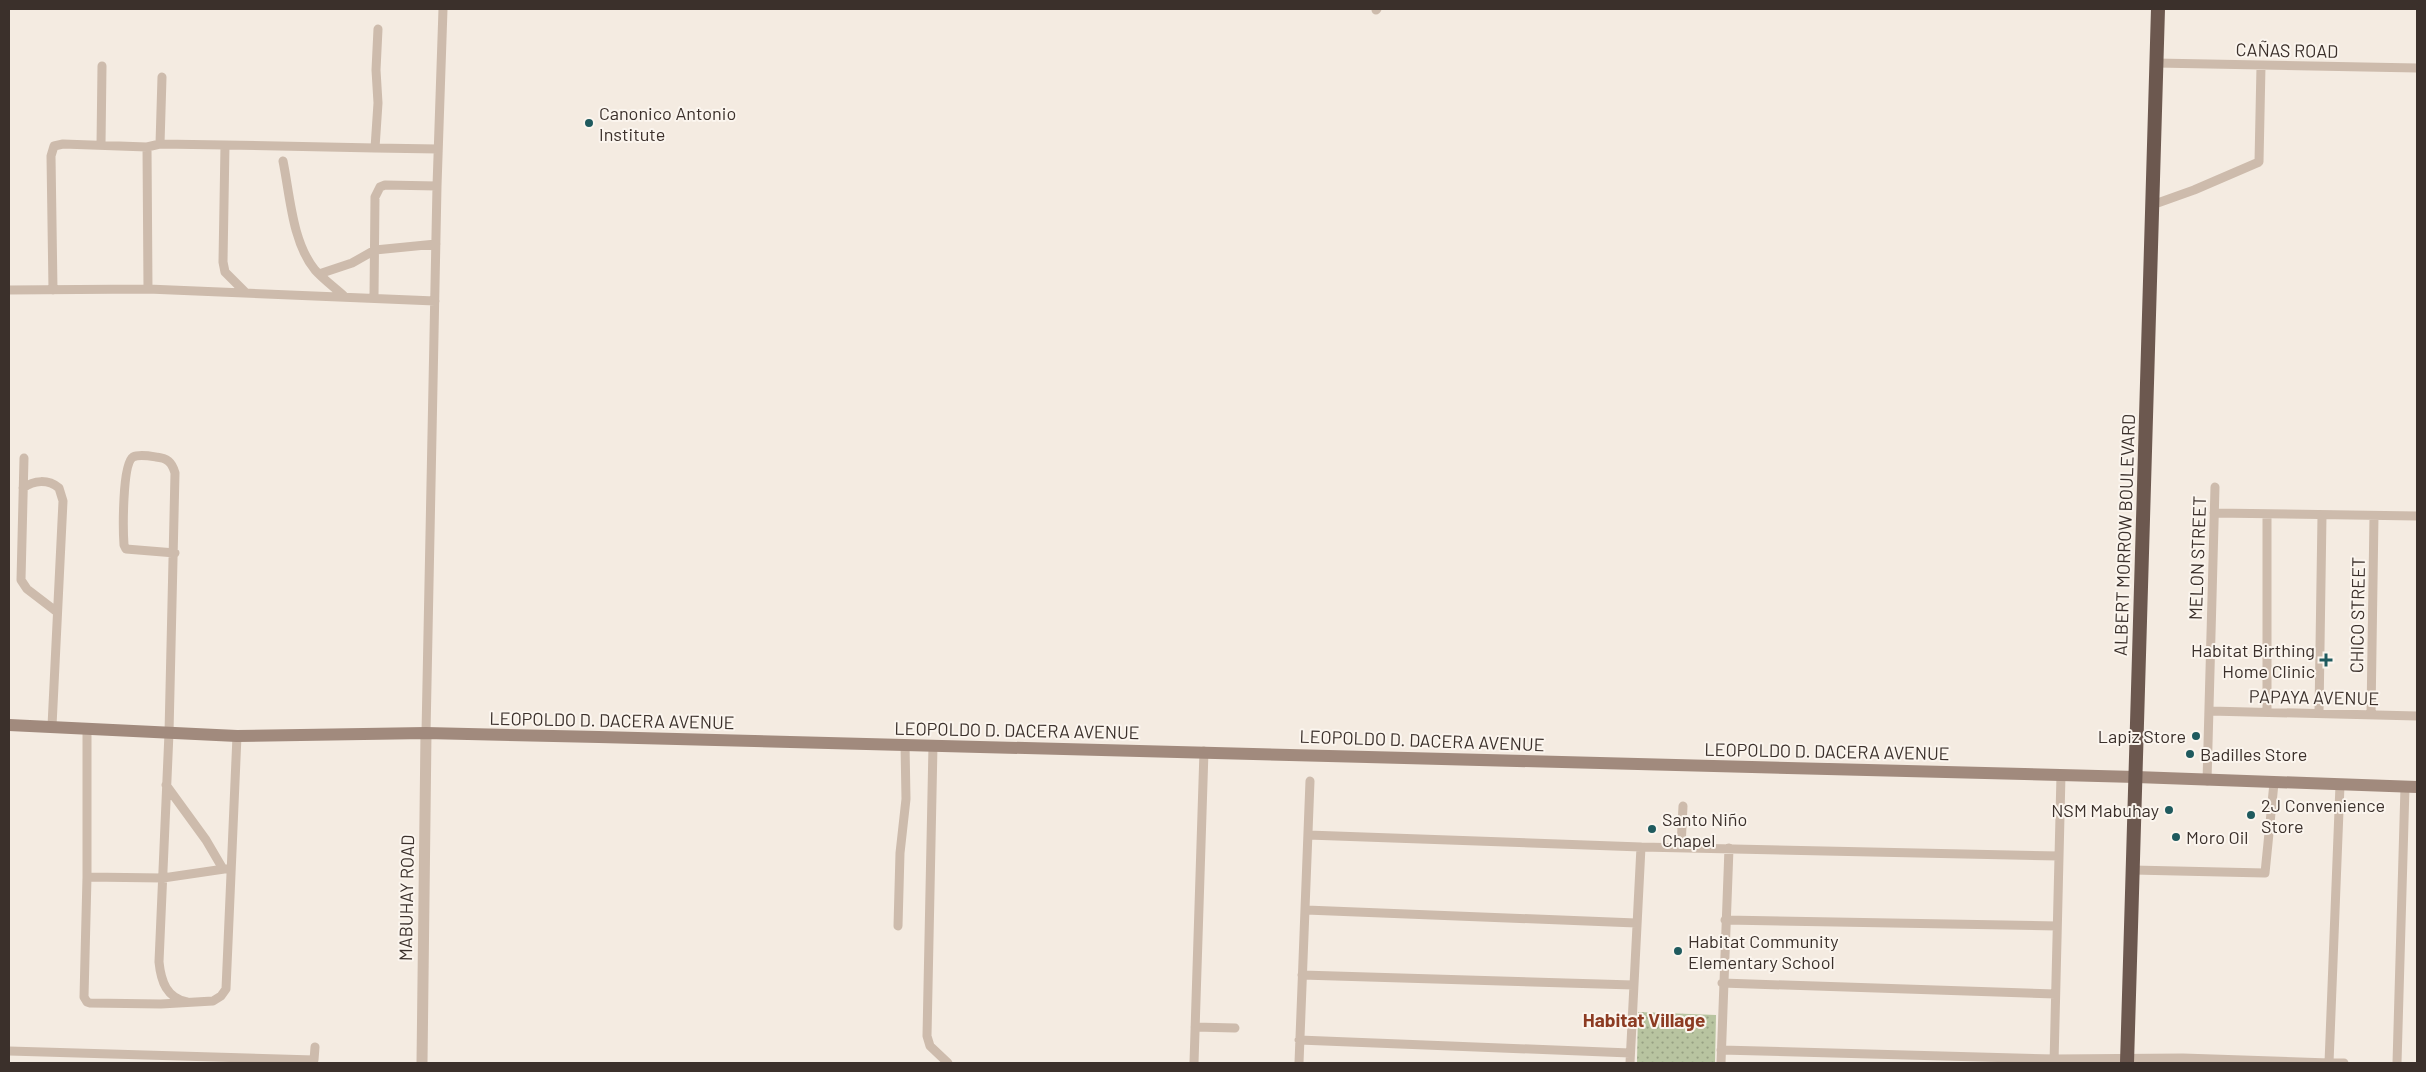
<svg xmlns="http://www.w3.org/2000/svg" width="2426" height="1072" font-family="Barlow,sans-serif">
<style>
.park{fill:url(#park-dots)}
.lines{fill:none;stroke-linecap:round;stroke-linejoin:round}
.minor{stroke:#cdbbac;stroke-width:9}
.tertiary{stroke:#cdbbac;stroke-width:11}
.secondary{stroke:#a18a7d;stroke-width:12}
.trunk{stroke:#6c584f;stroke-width:14}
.poi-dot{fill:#1f5a5e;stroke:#fbf5ee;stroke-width:2}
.labels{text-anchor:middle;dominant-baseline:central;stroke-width:4;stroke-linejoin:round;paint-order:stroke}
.street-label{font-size:18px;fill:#3b302b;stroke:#fbf5ee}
.poi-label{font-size:18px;fill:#3b302b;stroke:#fbf5ee;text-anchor:start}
.neighbourhood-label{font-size:19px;font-weight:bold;fill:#8c3b22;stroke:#fbf5ee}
</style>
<defs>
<pattern id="park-dots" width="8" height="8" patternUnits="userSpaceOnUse" patternTransform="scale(1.25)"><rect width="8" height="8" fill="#b8c4a0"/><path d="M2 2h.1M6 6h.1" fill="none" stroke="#97a083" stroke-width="1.8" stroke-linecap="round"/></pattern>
</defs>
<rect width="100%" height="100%" fill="#f4ebe1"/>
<path class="park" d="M1638 1012 1716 1015 1715 1063H1637Z"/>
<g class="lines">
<path class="minor" d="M1376 10 1377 9
M378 29 376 70 378 103 375 148 438 149
M2156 63 2417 68
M160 144 162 77
M101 145 102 66
M225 145 375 148
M147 147 148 289
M283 161C290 195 292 242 315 270 323 279 334 287 344 296
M2152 205 2194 190 2259 162 2261 66
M319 274 352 263 375 250 436 244
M9 290 148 289 435 301
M53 290 51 156 54 146 63 144 147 147 160 144 225 145 223 262 225 272 245 292
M374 297 375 197 380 187 385 185 437 186
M24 458 21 580 27 589 57 612
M23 488C34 480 48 479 59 488L63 501 52 726
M2214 513 2417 516
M175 553 126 549 124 545C123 531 122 464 133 457 139 454 150 456 156 457 167 458 172 462 175 473L169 733 159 962C161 982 167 998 187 1002
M2210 711 2417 716
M2267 712V515
M2319 713 2322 515
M2371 714 2374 516
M87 729V877L84 997 87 1002 90 1003 161 1004 213 1001 221 996 226 989 237 736
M426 733 437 186 443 9
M933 745 927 1036 930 1046 948 1063
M2207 781 2215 487
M166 785 206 840 223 869
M2340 785 2329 1063H2344
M1308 835 1641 847 2059 856
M1681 847 1683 806
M2133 870 2265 873 2274 783
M87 877 163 878 231 868
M1306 910 1636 923
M1725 920 2057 926
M898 926 900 853 906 799 905 744
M1302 975 1633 985
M1722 983 2055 994
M1195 1027 1235 1028
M1299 1040 1630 1053
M1721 1050 2054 1059 2183 1058 2329 1063
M9 1051 314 1060 315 1047
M1194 1063 1204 751
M1299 1063 1310 781
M1630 1063 1641 847
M1721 1063 1729 848
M2054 1063 2061 775
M2397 1063 2405 787"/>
<path class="tertiary" d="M422 1063 426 733"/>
<path class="secondary" d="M9 725 237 736 426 733 599 737 2136 777 2417 787"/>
<path class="trunk" d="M2127 1063 2158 9"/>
</g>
<g class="poi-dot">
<circle cx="589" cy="123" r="5"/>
<path d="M2323.5 652.5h5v5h5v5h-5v5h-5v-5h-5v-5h5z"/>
<circle cx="2196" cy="736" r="5"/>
<circle cx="2190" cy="754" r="5"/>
<circle cx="2169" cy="810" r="5"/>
<circle cx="2251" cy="815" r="5"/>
<circle cx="1652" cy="829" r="5"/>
<circle cx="2176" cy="837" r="5"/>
<circle cx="1678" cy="951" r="5"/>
</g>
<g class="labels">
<g class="street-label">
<text transform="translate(2287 50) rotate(1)">CAÑAS ROAD</text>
<text transform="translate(2124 535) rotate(-88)">ALBERT MORROW BOULEVARD</text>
<text transform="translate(2197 558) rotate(-88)">MELON STREET</text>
<text transform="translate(2357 615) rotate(-89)">CHICO STREET</text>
<text transform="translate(2314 697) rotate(1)">PAPAYA AVENUE</text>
<text transform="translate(612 720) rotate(1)">LEOPOLDO D. DACERA AVENUE</text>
<text transform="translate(1017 730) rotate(1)">LEOPOLDO D. DACERA AVENUE</text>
<text transform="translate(1422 740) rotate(2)">LEOPOLDO D. DACERA AVENUE</text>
<text transform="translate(1827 751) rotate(1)">LEOPOLDO D. DACERA AVENUE</text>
<text transform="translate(406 898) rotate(-89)">MABUHAY ROAD</text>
</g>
<g class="poi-label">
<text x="599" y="113">Canonico Antonio<tspan x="599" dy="21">Institute</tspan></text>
<text x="2315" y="650" text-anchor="end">Habitat Birthing<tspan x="2315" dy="21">Home Clinic</tspan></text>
<text x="2186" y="736" text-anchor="end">Lapiz Store</text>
<text x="2200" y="754">Badilles Store</text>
<text x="2261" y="805">2J Convenience<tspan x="2261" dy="21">Store</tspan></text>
<text x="2159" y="810" text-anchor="end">NSM Mabuhay</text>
<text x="1662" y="819">Santo Niño<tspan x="1662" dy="21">Chapel</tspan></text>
<text x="2186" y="837">Moro Oil</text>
<text x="1688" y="941">Habitat Community<tspan x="1688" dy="21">Elementary School</tspan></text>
</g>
<g class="neighbourhood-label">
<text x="1644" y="1019">Habitat Village</text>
</g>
</g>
<rect width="2426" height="1072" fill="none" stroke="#3b302b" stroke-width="20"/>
</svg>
